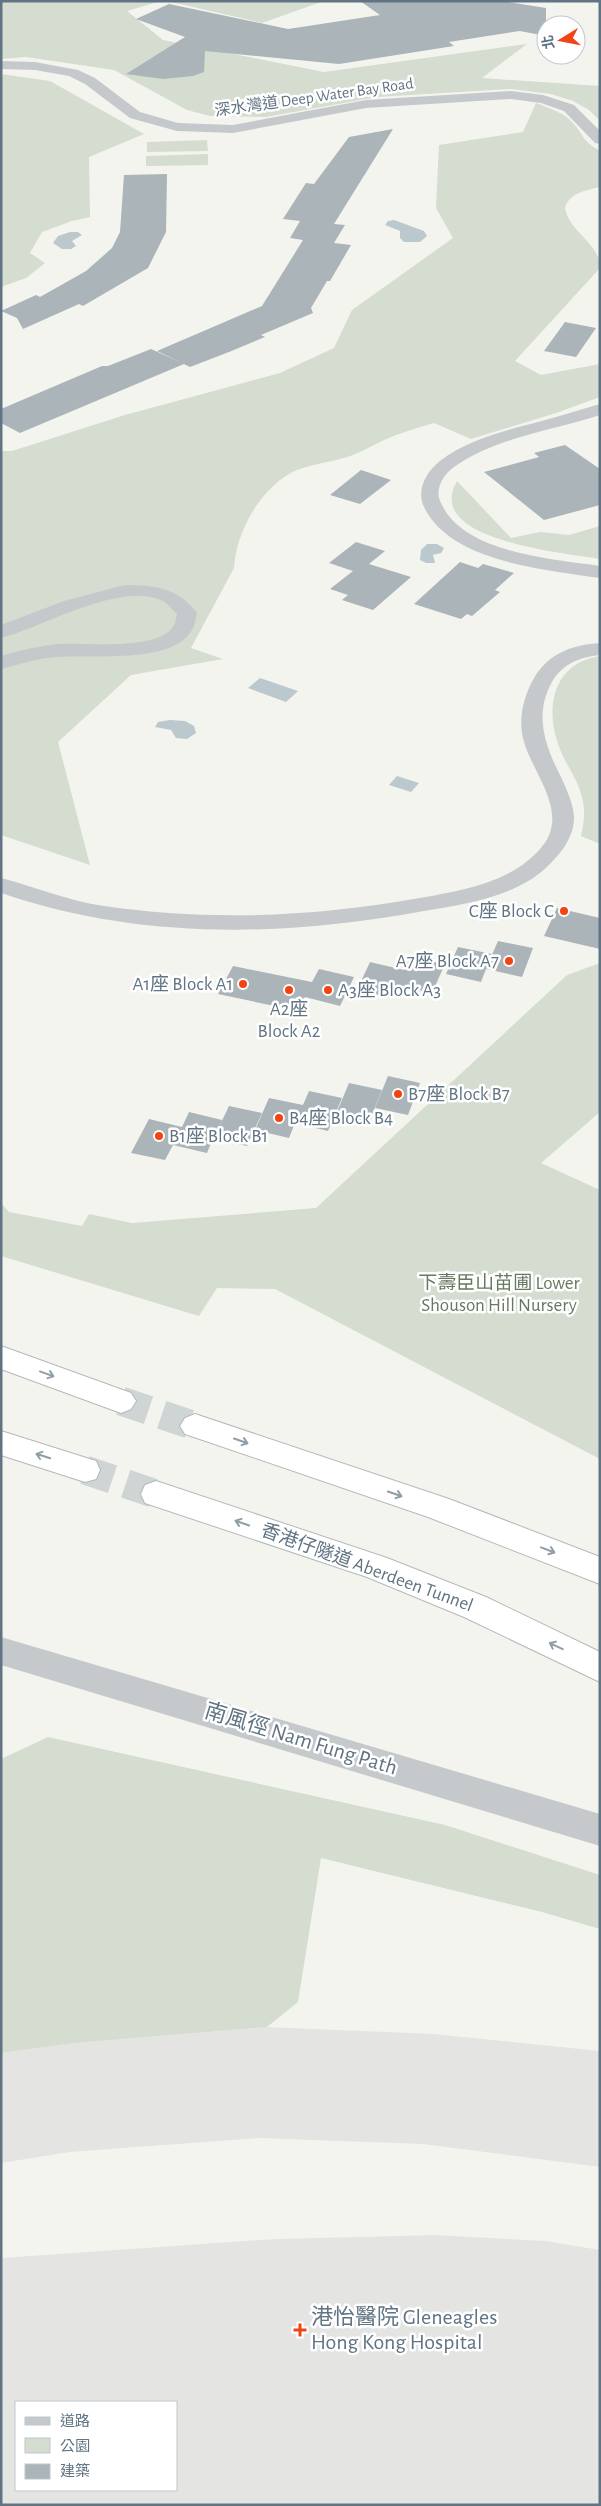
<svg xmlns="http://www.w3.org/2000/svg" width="601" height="2506" font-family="'Alegreya Sans','Noto Sans TC',sans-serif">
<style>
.built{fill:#e4e5e3;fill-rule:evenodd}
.green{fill:#d5dcd0}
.water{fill:#bbc8cd}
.building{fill:#abb4b8}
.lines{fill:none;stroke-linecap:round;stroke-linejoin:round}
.highway-tunnel{stroke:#cfd4d4;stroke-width:29;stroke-dasharray:29 14;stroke-linecap:butt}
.highway-casing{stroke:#b5b9bc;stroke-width:2}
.minor{fill:#c6c9cc;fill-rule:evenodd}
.highway{fill:#fff;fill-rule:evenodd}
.oneway{stroke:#909ea8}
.poi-dot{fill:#f14313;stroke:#fff;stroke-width:2}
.labels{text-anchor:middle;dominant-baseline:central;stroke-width:5;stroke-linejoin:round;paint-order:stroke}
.far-street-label{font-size:16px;fill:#607483;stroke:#fff}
.poi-label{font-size:19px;fill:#607483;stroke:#fff;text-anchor:start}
.park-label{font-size:19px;fill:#657a60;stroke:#fff}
.street-label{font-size:19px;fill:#607483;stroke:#fff}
.near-street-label{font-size:22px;fill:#607483;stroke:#fff}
.near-poi-label{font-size:22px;fill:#607483;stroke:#fff;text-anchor:start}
</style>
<rect width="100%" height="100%" fill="#f4f4ef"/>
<path class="built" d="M267 2027 434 2034 600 2051V2167L423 2144 258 2138 70 2152 1 2163V2053L75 2043Z
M436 2235 545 2241 600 2250V2505H1V2258L275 2239ZM16 2402H176V2490H16Z"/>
<path class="green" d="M1 1H161L127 11 163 40 324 72 527 44 482 78 600 86V121L589 110 573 101 551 94 511 89 377 97 266 117 210 116 187 110 114 70 26 57 1 59Z
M167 1H324L262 23Z
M1 74 50 81 144 134 89 157 90 217 72 221 42 232 30 253 45 263 26 278 1 287Z
M536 103C548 108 563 112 572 122 585 136 581 140 600 151V187C587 190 569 193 565 208 569 232 600 243 600 268L515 361 541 375 600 364V397L556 413 471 439 434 423C417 428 400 433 384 440 373 445 363 451 353 455 335 462 315 463 297 470 262 485 236 531 234 568L191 648 223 659 131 675 58 742 90 865 1 835V451H12L125 415 280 373 334 348 352 310 453 238 436 208 439 145 523 132Z
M207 140 208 151 147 152V142Z
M208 154V165L146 166V156Z
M457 481 511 538 540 532 569 535 600 526V559C567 553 422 541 457 481Z
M600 656V844L581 836C584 822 586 809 581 794 577 778 566 765 560 749 544 710 552 663 600 656Z
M600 963V1112L541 1163 600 1190V1459L275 1289 217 1288 199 1316 1 1256V1203L9 1212 82 1226 89 1214 132 1223 316 1208 567 975Z
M48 1737 445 1825 600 1875V1929L542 1912 321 1858 298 2002 267 2027 75 2043 1 2053V1759Z"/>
<path class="water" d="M394 220 424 231 427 236 420 242H404L400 238V231L385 225 388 221Z
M70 232H78L82 235 72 241 76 246 71 249H62L53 243 58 236Z
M427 544H437L444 548 441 553 433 555 435 563H426L420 560 421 550Z
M260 678 298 691 286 702 248 688Z
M170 720 185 721 194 726 196 733 187 739 176 738 171 730 155 727 158 722Z
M397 776 419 783 411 792 389 785Z"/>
<path class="building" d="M360 1H502L546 8V36L520 31 449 42 454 46 339 64 205 51 204 72 193 76 163 79 126 74 185 37 136 19 169 4 288 29 380 15Z
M393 129 334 224 345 225 334 243 351 245 330 281H327L311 308 313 313 261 335 265 337 229 352 190 367 184 364 20 433 1 423V409L102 366H108L151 349 182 363 157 351 262 306 303 240 290 238 300 221 283 219 306 183 314 184 349 137Z
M167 174 166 232 148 268 83 306 79 304 23 329 17 318 1 311 36 295 40 297 86 271 112 248 120 232 124 175Z
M565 322 596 328 576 357 544 351Z
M565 445 600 469V505L544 520 484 472 539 457 534 453Z
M361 470 391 480 360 504 330 495Z
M356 542 385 551 369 564 411 577 373 610 342 600 348 595 330 589 353 571 329 563Z
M460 562 478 568 483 564 514 573 495 590 500 592 472 616 467 614 461 619 414 604Z
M557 908 600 918V949L544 936Z
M498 941 533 948 522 977 486 969 481 982 446 974 458 947 492 954 488 964Z
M410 957 445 964 432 993 397 985 391 998 357 990 370 962 404 970 400 978Z
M233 966 312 982 319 969 354 977 340 1006 305 997 298 1011 218 994Z
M388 1076 420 1083 408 1115 375 1108Z
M349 1083 382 1090 369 1122 336 1114Z
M309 1091 342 1098 328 1131 295 1123 289 1138 255 1130 269 1098 303 1105Z
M229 1106 262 1113 247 1146 213 1138 207 1153 173 1145 165 1160 131 1153 149 1119 182 1127 189 1112 222 1120 218 1129Z"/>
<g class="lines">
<path class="highway-tunnel" d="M121 1401 195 1426
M85 1470 156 1494"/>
<defs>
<path id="highway" d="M1 1346 131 1393 136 1401 131 1409 121 1413 1 1369Z
M195 1414 449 1499 600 1557V1584L428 1517 185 1434 180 1426 185 1418Z
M1 1431 96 1461 100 1470 96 1479 85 1482 1 1455Z
M156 1481 387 1558 486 1597 600 1652V1682L464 1617 367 1577 145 1503 141 1494 145 1485Z"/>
</defs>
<use href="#highway" class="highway-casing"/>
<path class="minor" d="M1 61 35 62 78 70 95 78 140 112 178 123 233 125 366 100 511 91 543 95 574 105 600 131V144L595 143 564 111 541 103 511 99 366 108 233 133 177 131 130 118 85 84 69 76 35 70 1 69Z
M600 404V415C552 431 496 437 454 467 443 475 434 490 441 503 463 553 552 559 600 566V578C546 570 450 562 424 507 416 490 426 472 440 461 472 436 518 428 556 417 571 413 585 408 600 404Z
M125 585C154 585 179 588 197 613 196 618 195 624 193 628 176 665 91 654 58 657 38 658 20 664 1 669V656C20 650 39 646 58 644 84 642 160 652 174 625 176 622 176 617 177 614 173 610 168 604 163 601 122 580 43 627 1 638V625L64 601Z
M600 643V655C580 657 562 664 552 682 533 716 546 748 562 779 567 791 574 805 574 818 574 838 560 854 547 867 515 897 465 904 424 911 283 937 138 940 1 893V878C36 887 68 901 104 906 208 921 312 917 414 899 459 891 515 883 544 844 570 808 527 768 522 733 519 714 525 694 534 678 549 653 572 645 600 643Z
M1 1637 600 1814V1846L1 1665Z"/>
<use href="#highway" class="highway"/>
</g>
<defs><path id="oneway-shaft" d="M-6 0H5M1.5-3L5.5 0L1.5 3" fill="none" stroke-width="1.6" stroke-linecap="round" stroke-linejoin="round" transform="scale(1.25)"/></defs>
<g class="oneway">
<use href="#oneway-shaft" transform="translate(47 1374) rotate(20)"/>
<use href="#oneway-shaft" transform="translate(241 1441) rotate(19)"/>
<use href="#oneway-shaft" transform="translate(43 1456) rotate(-162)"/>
<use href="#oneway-shaft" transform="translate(395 1494) rotate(19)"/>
<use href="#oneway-shaft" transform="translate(242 1523) rotate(-161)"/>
<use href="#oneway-shaft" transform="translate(548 1550) rotate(21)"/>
<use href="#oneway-shaft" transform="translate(556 1646) rotate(-155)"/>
</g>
<g class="poi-dot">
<circle cx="564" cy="911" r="5"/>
<circle cx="509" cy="961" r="5"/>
<circle cx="243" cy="984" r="5"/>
<circle cx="289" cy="990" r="5"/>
<circle cx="328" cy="990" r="5"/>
<circle cx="398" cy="1094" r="5"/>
<circle cx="279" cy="1118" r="5"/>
<circle cx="159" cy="1136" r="5"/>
<path d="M297.5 2322.5h5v5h5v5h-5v5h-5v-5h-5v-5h5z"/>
</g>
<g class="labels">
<g class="far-street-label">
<text transform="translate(314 97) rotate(-8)">深水灣道 Deep Water Bay Road</text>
</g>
<g class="poi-label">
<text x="554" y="911" text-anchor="end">C座 Block C</text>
<text x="499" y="961" text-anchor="end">A7座 Block A7</text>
<text x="233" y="984" text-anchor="end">A1座 Block A1</text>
<text x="338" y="990">A3座 Block A3</text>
<text x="289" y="1009" text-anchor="middle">A2座<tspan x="289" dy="22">Block A2</tspan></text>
<text x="408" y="1094">B7座 Block B7</text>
<text x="289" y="1118">B4座 Block B4</text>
<text x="169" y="1136">B1座 Block B1</text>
</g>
<g class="park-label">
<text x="499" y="1283">下壽臣山苗圃 Lower<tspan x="499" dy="22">Shouson Hill Nursery</tspan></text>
</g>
<g class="street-label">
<text transform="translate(367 1568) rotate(20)">香港仔隧道 Aberdeen Tunnel</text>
</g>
<g class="near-street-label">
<text transform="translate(301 1739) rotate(17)">南風徑 Nam Fung Path</text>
</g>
<g class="near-poi-label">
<text x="311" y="2317">港怡醫院 Gleneagles<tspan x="311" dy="25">Hong Kong Hospital</tspan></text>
</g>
</g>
<rect width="601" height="2506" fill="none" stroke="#607483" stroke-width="5"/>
<rect x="15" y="2401" width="162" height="90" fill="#ffffff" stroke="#bfc7cd"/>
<rect x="25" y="2417" width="25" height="8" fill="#c6c9cc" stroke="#bfc7cd"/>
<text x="60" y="2426" font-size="15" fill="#607483">道路</text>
<rect x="25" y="2438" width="25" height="15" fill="#d5dcd0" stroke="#bfc7cd"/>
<text x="60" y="2451" font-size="15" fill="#607483">公園</text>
<rect x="25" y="2464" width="25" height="15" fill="#abb4b8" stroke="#bfc7cd"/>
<text x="60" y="2476" font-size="15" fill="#607483">建築</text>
<g transform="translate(561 40) rotate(260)"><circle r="24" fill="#ffffff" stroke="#bfc7cd"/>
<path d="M0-4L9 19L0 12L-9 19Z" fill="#f14313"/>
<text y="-8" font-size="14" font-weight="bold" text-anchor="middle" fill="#607483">北</text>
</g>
</svg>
